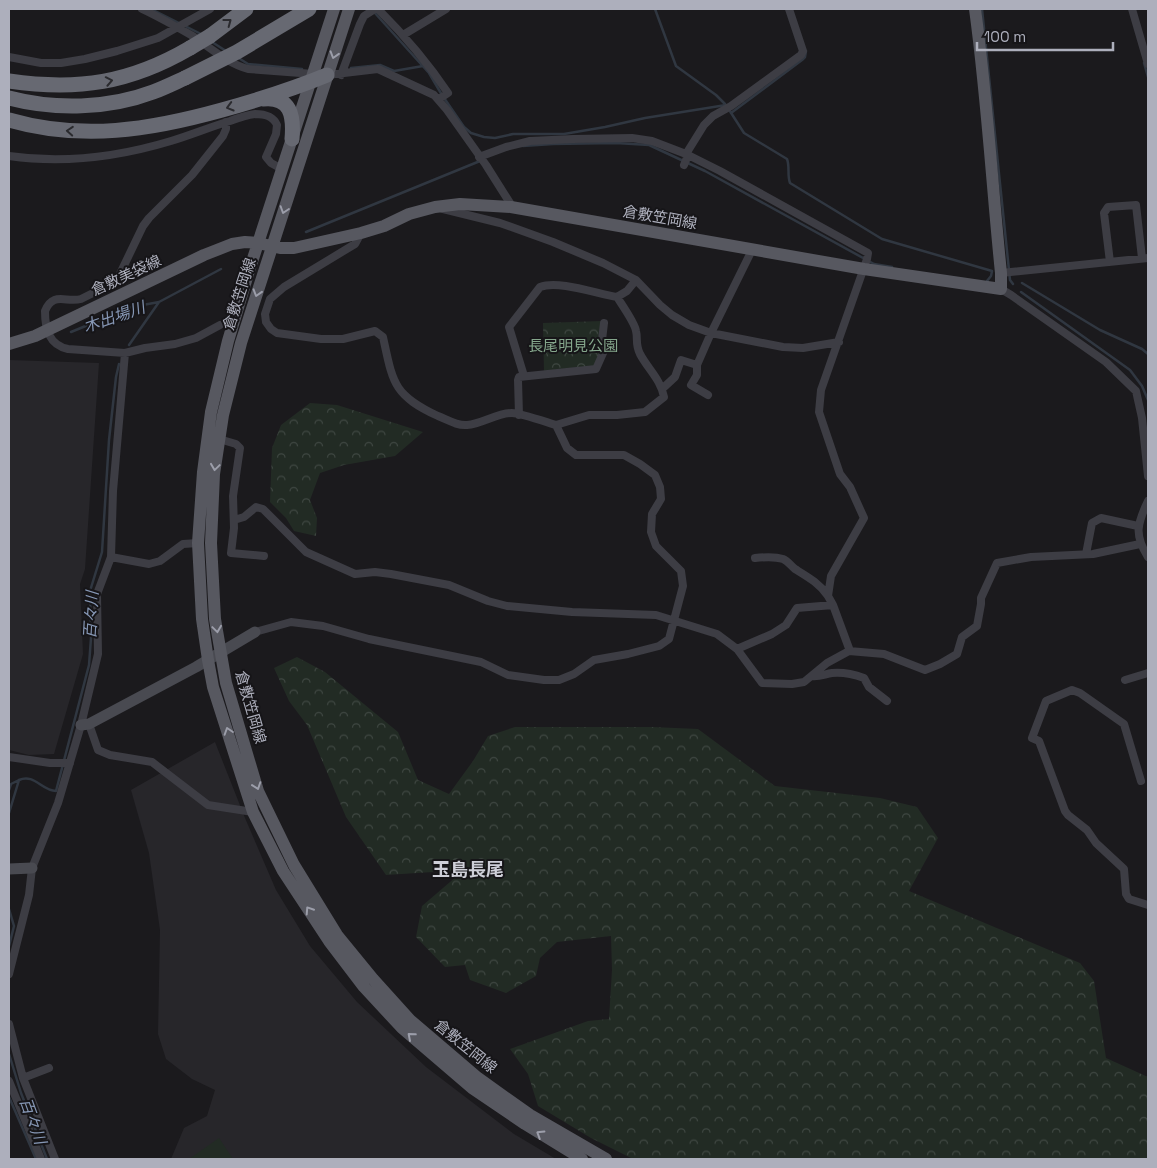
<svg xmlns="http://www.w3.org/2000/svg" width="1157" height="1168" font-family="'Space Grotesk','Noto Sans JP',sans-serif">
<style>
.built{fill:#27262a}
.forest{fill:url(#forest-crowns)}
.pitch{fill:#222b24}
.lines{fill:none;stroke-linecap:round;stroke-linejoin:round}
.stream{stroke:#303741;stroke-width:2.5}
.street{stroke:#3d3d44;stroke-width:8}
.secondary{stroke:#494a51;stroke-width:11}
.primary{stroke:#575860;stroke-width:12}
.highway{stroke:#676972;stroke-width:15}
.highway-bridge{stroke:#676972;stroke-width:15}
.oneway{stroke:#2a2a2e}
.oneway2{stroke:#9c9eaa}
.labels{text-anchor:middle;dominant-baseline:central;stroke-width:4;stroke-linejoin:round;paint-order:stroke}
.street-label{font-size:15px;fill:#adafbc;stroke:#161518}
.park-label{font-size:15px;fill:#85a68c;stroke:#161518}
.water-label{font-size:16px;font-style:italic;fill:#8697b5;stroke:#161518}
.quarter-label{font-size:18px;font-weight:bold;fill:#cecfd8;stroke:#161518}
</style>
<defs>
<pattern id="forest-crowns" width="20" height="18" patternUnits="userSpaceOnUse" patternTransform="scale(1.25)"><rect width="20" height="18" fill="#222b24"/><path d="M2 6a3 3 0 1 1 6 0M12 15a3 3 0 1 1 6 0" fill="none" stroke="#3f4742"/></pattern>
</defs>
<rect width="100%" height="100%" fill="#1b1a1d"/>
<path class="built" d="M9 360 99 363 85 569 80 584 83 654 54 754 29 755 9 750Z
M215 742 245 818 276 890 310 946 357 1002 426 1067 514 1134 556 1159H171L184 1128 207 1116 215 1090 192 1079 166 1059 158 1034 160 930 149 853 131 790Z"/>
<path class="forest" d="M602 321 599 335 600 353 594 366 544 371 543 323Z
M310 403 337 405 423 432 395 456 344 465 320 473 310 500 317 518 316 536 294 531 286 518 270 502 272 448 281 425Z
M297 657 325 672 398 732 418 780 449 794 473 761 488 736 515 727H652L698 729 775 786 880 798 917 807 938 838 909 891 1080 963 1094 981 1106 1058 1148 1077V1159H633L591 1138 538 1106 528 1074 510 1049 588 1021 609 1019 612 970 611 936 557 942 540 958 536 976 506 993 470 980 465 965 445 967 416 937 422 906 464 870 386 875 346 817 307 725 289 701 274 668Z"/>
<path class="pitch" d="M219 1138 233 1159H189Z"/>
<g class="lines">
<path class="stream" d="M151 9 201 34
M655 9 676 66 716 95 725 104
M982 9 1010 280 1013 284
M374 12 429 73 442 95 464 127 471 133 484 137 495 138 513 134H564L605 127 645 118 726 105 744 133 787 159C790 167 787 175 790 183L882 239 992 271 991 276 987 281
M212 42 226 51
M237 57 248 64 302 69
M1144 63 1148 77
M351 68 380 65 394 71 423 66
M731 113 802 60 805 57 806 51
M523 146 553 144 616 143 649 145 705 171 874 264 892 267
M306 232 480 161
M1022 283 1100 330 1142 349 1148 354
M1021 292 1130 370 1142 386 1148 400
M71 332 132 307 159 302 221 269
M129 345 159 302
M9 790 11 784 19 780
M9 813 19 780C34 773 42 791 56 791L89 665 91 638 90 591 102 552 109 440 116 377 119 364
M9 909 14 926 9 946
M9 1054 21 1093 47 1159
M9 1097 36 1159"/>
<path class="street" d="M142 9C159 17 175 26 191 35 210 47 226 63 248 69L327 75 378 69 434 95 447 110 486 165 510 203 511 207
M378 9C404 35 428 63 448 93L439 99
M1132 9 1148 64
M403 35 446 9
M9 57 41 63H61L85 59 117 51 158 38 210 9
M341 75 360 24 364 16 375 9
M686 154 704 125 713 116 731 106 801 55 803 51 789 9
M9 156C64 164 118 157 171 141 191 135 210 127 230 121 238 118 247 115 255 114 265 114 273 116 277 125L276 134 266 157 271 163 282 169
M479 157 506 147 530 141 573 139 632 138 652 141 686 154 720 171 868 253 867 259 821 390 819 412 840 474 850 487 864 518 831 576 828 596 833 605 797 608 786 625 772 634 737 649
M684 165 688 155
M443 209 500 223 553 242 603 263 636 280 660 305 672 315 689 325 711 333 783 347 803 348 839 342
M1110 262 1104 213 1108 207 1136 205 1142 258
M1001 273 1148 258
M1001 289 1011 295 1106 362 1136 391 1142 418 1148 476
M220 325 196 338 175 344 145 348 125 353 68 349C49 345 45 329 45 311 53 291 66 303 81 299L111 284 117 280 143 226 149 218 192 175 223 136 226 129V122
M524 376 509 327 540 287C559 280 597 294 617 297L627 291 636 280
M662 389 675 377 681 360 697 365
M708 395 691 385 697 375V365L711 333 752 250
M519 415 518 380 519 377 596 369 604 351 602 340 604 323
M556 425 589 415H617L645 412 664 397C661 380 648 369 640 354 635 344 638 338 636 331 635 323 622 305 617 297
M219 439 236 444 240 448 233 496 234 528 231 553 264 556
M1148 501C1137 524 1134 535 1148 557
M234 520 244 517 256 507 263 509 306 552 355 574 375 572 391 574 449 585 488 601 507 606 572 612 656 615 717 634 737 649 762 683 792 684 804 682 827 663 849 651 884 654 925 670 940 664 957 654 962 637 977 626 981 604V598L997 563 1031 557 1093 554 1140 544
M1086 554 1092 523 1101 518 1138 526
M111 557 149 564 160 561 183 544 198 543
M755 558C764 557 774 556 783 559 788 561 791 566 795 569 808 577 819 583 828 596
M833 605 850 651
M255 632 291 622 323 626 369 639 481 662 508 675 544 680H559L574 674 594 660 628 654 659 646 669 639 683 586 681 571 656 546 651 532 652 514 661 499 660 487 655 475 640 464 624 455H576L567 448 556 425C546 422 520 413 512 413 497 413 482 424 467 425 457 426 448 420 438 416 393 395 393 383 383 337L375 331 343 339H321L277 333 271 329 266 322 265 314 270 299 284 287 355 244 361 233
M812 676C819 677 825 674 832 673 843 672 853 674 864 678L869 687 887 701
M1125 680 1148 673
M89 724 98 750 110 755 152 762 208 805 253 812
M9 757 50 763H70
M1141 781 1124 724 1080 693 1072 690 1046 701 1032 738 1039 741 1065 811 1068 815 1087 830 1096 843 1124 869 1126 894 1129 899 1148 905
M9 974 29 895 32 868 58 803 81 725 98 654 97 594 111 557 113 491 125 353
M9 1024 23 1078 49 1068
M23 1078 55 1159
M9 1081 41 1159"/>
<path class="secondary" d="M81 725 89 724 196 667 255 632
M9 869 32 868"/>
<path class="primary" d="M334 9 248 274 228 341 211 412 203 472 198 543 202 619 208 660 213 687 253 812 283 871 329 941 364 987 402 1028 472 1088 525 1124 582 1159
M349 9 241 343 223 415 214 474 211 543 215 619 226 683 258 791 294 865 337 935 373 979 410 1020 478 1078 530 1115 606 1159
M9 344 35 336 204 255 232 244 245 242 258 243 280 248H294L361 233 384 226 409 214 435 207 460 204 511 207 864 269 1001 289V273C992 185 987 97 975 9"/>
<path class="highway" d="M210 36 246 9
M9 81C78 91 130 83 190 48
M9 98C55 110 108 109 153 92 164 88 174 83 185 78
M263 99C291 96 294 116 292 139
M9 120C82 141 150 130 222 110 258 100 293 89 327 75"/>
<path class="highway-bridge" d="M190 48 210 36
M185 78 237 52 309 9"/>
</g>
<defs><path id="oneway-chevron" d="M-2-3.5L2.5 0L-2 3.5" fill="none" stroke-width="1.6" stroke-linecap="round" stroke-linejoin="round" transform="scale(1.25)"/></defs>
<g class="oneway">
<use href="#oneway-chevron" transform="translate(228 22) rotate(-37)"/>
<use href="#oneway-chevron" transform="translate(109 81) rotate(-11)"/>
<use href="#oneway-chevron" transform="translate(230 107) rotate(164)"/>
<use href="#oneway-chevron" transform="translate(70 131) rotate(-176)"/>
</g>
<g class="oneway2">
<use href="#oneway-chevron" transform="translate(334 55) rotate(107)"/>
<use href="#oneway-chevron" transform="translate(284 210) rotate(108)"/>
<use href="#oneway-chevron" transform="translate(257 293) rotate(107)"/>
<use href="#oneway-chevron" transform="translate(215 467) rotate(98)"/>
<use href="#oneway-chevron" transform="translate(217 629) rotate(82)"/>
<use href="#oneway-chevron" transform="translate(228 731) rotate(-108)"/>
<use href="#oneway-chevron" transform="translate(257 786) rotate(71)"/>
<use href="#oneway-chevron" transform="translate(309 910) rotate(-123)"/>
<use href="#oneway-chevron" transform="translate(411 1036) rotate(-139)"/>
<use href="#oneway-chevron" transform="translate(540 1134) rotate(-148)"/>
</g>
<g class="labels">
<g class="street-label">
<text transform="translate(660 217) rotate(10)">倉敷笠岡線</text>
<text transform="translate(126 275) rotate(-25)">倉敷美袋線</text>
<text transform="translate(239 294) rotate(-72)">倉敷笠岡線</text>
<text transform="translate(251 707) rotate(74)">倉敷笠岡線</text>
<text transform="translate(466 1046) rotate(39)">倉敷笠岡線</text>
</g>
<g class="park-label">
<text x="573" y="345">長尾明見公園</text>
</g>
<g class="water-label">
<text transform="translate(114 317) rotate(-19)">木出場川</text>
<text transform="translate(91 615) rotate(-87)">百々川</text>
<text transform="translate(33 1121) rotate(70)">百々川</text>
</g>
<g class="quarter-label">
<text x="468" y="869">玉島長尾</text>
</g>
</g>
<rect width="1157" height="1168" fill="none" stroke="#adafbc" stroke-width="20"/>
<path d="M977 42v8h136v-8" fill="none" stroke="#adafbc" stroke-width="2.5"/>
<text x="984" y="42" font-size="15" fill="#adafbc" stroke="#161518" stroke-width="4" paint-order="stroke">100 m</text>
</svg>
